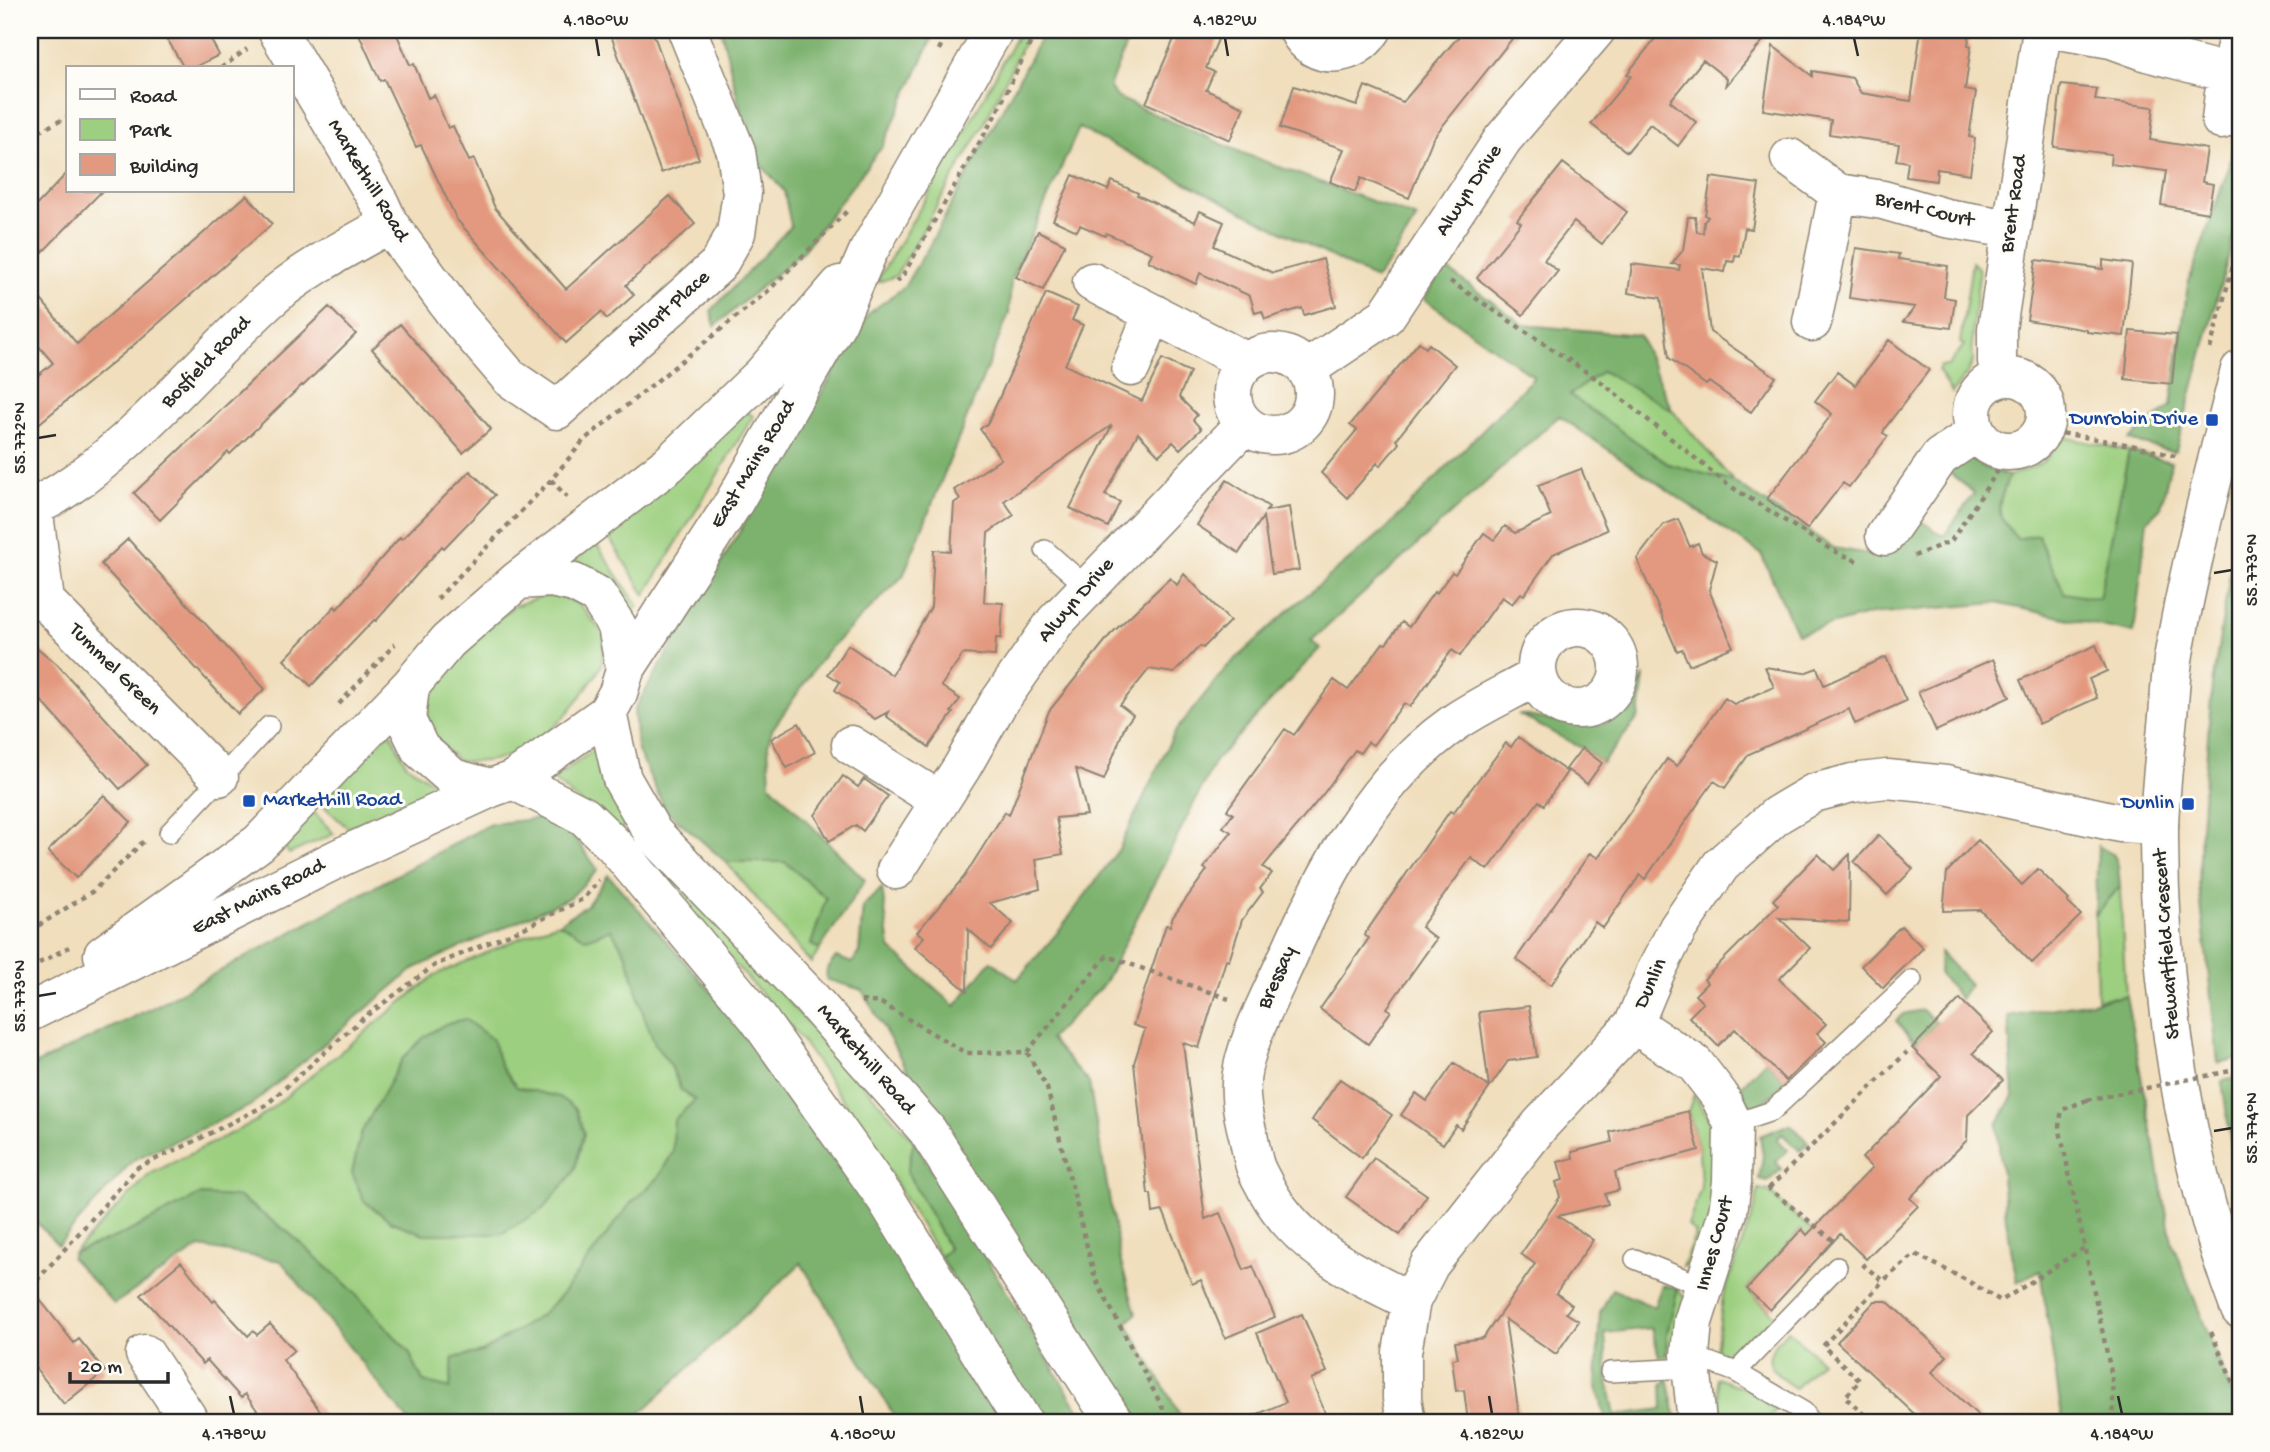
<svg xmlns="http://www.w3.org/2000/svg" width="2270" height="1452" font-family="'Gochi Hand',sans-serif">
<style>
.green{fill:#9ccf7f;stroke:#647d55;stroke-width:2}
.forest{fill:#7db26e;stroke:#546e4c;stroke-width:2}
.building{fill:#e3997f}
.lines{fill:none;stroke-linecap:round;stroke-linejoin:round}
.service-casing{stroke:#8e8474;stroke-width:22}
.minor-casing{stroke:#8e8474;stroke-width:41}
.tertiary-casing{stroke:#8e8474;stroke-width:41}
.secondary-casing{stroke:#8e8474;stroke-width:41}
.path{stroke:#8e8474;stroke-width:4.5;stroke-dasharray:5 5;stroke-linecap:butt}
.service{stroke:#fff;stroke-width:19}
.minor{stroke:#fff;stroke-width:38}
.tertiary{stroke:#fff;stroke-width:38}
.secondary{stroke:#fff;stroke-width:38}
.path-bridge{stroke:#8e8474;stroke-width:4.5;stroke-dasharray:5 5;stroke-linecap:butt}
.ticks{fill:none;stroke:#2b2b2b;stroke-width:2.5}
.transit-dot{fill:#1a4fb4;stroke:#fdfcf7;stroke-width:2.5}
.labels{text-anchor:middle;dominant-baseline:central;stroke-width:6;stroke-linejoin:round;paint-order:stroke}
.street-label{font-size:21px;fill:#2b2b2b;stroke:#fdfcf7}
.transit-label{font-size:21px;fill:#164399;stroke:#fdfcf7;text-anchor:end}
.neatline{fill:none;stroke:#2b2b2b;stroke-width:2.5}
.ticks-label{font-size:18px;text-anchor:middle;fill:#2b2b2b}
</style>
<rect width="100%" height="100%" fill="#fdfcf7"/>
<filter id="ink" filterUnits="userSpaceOnUse"><feTurbulence type="fractalNoise" baseFrequency=".0143" numOctaves="2"/><feDisplacementMap in="SourceGraphic" scale="14" xChannelSelector="R" yChannelSelector="G"/><feConvolveMatrix kernelMatrix="1 2 1 2 8 2 1 2 1" color-interpolation-filters="sRGB"/></filter>
<filter id="wash" filterUnits="userSpaceOnUse"><feTurbulence type="fractalNoise" baseFrequency=".00686" numOctaves="4" result="noise"/><feDisplacementMap in="SourceGraphic" scale="28" xChannelSelector="R" yChannelSelector="G"/><feGaussianBlur stdDeviation="1.57" result="paint"/><feColorMatrix in="noise" values="0 0 0 0 0 0 0 0 0 0 0 0 0 0 0 0 0 1.4 0 .05"/><feComposite in="paint" operator="in"/></filter>
<g filter="url(#wash)">
<rect width="100%" height="100%" fill="#f0debc"/>
<path class="green" d="M1020 30H1030L982 128 896 276 876 283 966 130Z
M1972 262 1978 268 1979 275 1972 333 1973 362 1968 372 1952 393 1938 370 1940 366H1948L1964 345 1960 343Z
M1602 371 1672 410 1734 482 1668 464 1569 395Z
M746 411 753 416 645 595 605 531Z
M2059 436 2129 451 2099 600 2064 593C2057 573 2044 556 2038 535L2017 539C1994 510 1996 510 2009 476 2037 465 2048 467 2059 436Z
M591 536 638 606 631 614 623 607 601 575 567 557Z
M558 595 579 604 604 634C603 644 604 657 601 666 596 676 589 685 583 693 551 738 515 767 458 761L429 731 427 709 434 687 458 653 514 606 540 597Z
M388 727 406 764 439 787 348 828 320 803Z
M597 747 630 824 616 831 553 780Z
M313 811 334 834 289 854 282 843Z
M637 833 914 1141 907 1172 949 1249 940 1257 861 1126 795 1031 625 842Z
M726 862H785L827 898 811 944 820 949 811 963Z
M2120 886 2126 996 2097 999 2095 916Z
M559 923 587 939 611 929 627 956 644 1016 655 1044 671 1066 681 1090 695 1100 674 1120 673 1152 658 1178 631 1203 561 1295 540 1316 482 1352 453 1358 450 1389 423 1382 409 1352 349 1287 289 1233 239 1197 126 1233 73 1253 150 1174 256 1121 435 975 543 928Z
M1694 1095 1714 1127 1716 1180 1711 1217 1693 1263 1682 1267 1696 1233 1688 1226 1701 1187 1699 1150 1688 1111Z
M1758 1189 1768 1191 1829 1246 1825 1251 1801 1230 1747 1289 1776 1317C1760 1334 1741 1366 1716 1353L1723 1297 1756 1204Z
M1678 1288 1684 1297 1675 1351 1666 1356 1667 1333Z
M1788 1330 1821 1361 1795 1388C1765 1368 1760 1357 1788 1330Z
M1717 1378 1757 1393 1777 1409 1764 1422H1721Z"/>
<path class="forest" d="M721 30H936L883 145 802 252 715 326 711 311 791 226 784 191 751 153Z
M1045 30H1132L1109 87 1118 98 1245 154 1417 218 1390 261 1375 279 1079 128 1011 280 1009 313 903 576 826 652 772 730 768 744 770 784 865 880 820 949 811 945 826 898 785 862H726L665 809 637 749 634 710 869 313 903 288 928 248Z
M2240 107V214L2176 450 2172 452 2129 440 2171 406 2188 284 2229 167Z
M1444 267 1524 325 1639 335 1672 410 1602 371 1570 395 1668 464 1734 482 1834 548 1869 554 1878 541 1916 518 1944 536 1974 493 1945 469 1965 456 1985 468 2009 476C1996 510 1994 510 2017 539L2038 535C2044 556 2056 572 2064 593L2099 599 2129 451 2171 462 2161 507 2147 521 2134 633 1996 603 1871 614 1797 634 1761 554 1559 416 1311 641 1320 648 1215 761 1104 984 1050 1039 1089 1083 1120 1259 1136 1314 1127 1323 1184 1422H1129L913 1080 862 990 826 979 827 969 836 957 852 963 859 952 863 906 882 888 890 948 955 1006 991 961 1017 980 1059 931 1119 849 1174 733 1226 668 1288 611 1386 529 1534 377 1424 299Z
M2240 566V1058L2218 1063 2199 885 2201 827 2212 685 2231 568Z
M1644 676 1639 717 1602 763 1582 748 1518 714C1542 718 1596 733 1617 718 1629 709 1637 689 1644 676Z
M542 818 572 834 598 870 571 897 415 968 250 1106 133 1160 58 1245 30 1216V1067L152 1008 490 824Z
M2098 846 2114 855 2118 865 2120 886 2095 916Z
M608 875 777 1066 855 1181 1002 1422H898L801 1263 631 1422H409L281 1261 200 1247 114 1304 71 1258 73 1253 126 1233 199 1195 239 1197 289 1233 349 1287 409 1352 423 1382 450 1389 453 1358 482 1352 540 1316 561 1295 631 1203 658 1178 673 1152 674 1120 695 1100 681 1090 671 1066 655 1044 644 1016 627 956 611 929 587 939 559 923 587 905Z
M1940 952 1970 984 1960 999 1939 973Z
M2126 996 2172 1242 2240 1415V1422H2059L2062 1417 2040 1270 2017 1282 2006 1219 1997 1124 2014 1096 2008 1016Z
M1922 1010 1937 1023 1917 1044 1896 1021 1903 1014Z
M465 1019 492 1039 501 1066 517 1087 559 1097 576 1109 584 1133 574 1172 543 1209 501 1234H424L392 1222 364 1201 352 1173 361 1133 403 1058 424 1037 445 1024Z
M1766 1060 1787 1082 1753 1111 1738 1089Z
M2240 1077V1186L2234 1164 2222 1081Z
M1790 1124 1808 1142 1800 1151 1782 1134 1777 1139 1788 1150 1776 1162 1782 1169 1768 1181 1759 1179 1763 1156 1760 1136Z
M914 1141 1086 1422H1040L940 1257 949 1249 907 1172Z
M1662 1285 1678 1288 1667 1333 1666 1356 1659 1357 1652 1328 1605 1333 1608 1381 1615 1415 1663 1409 1662 1386 1668 1377 1676 1417 1674 1422H1606L1596 1383 1600 1313 1612 1289 1654 1307Z"/>
<g id="blocks">
<path class="building" d="M162 30H206L219 55 193 68H184Z
M357 30H395L410 65 414 64 428 98 434 95 448 128 453 126 469 161 474 159 495 208 566 289 670 196 695 224 626 285 634 295 607 319 601 312 566 343 457 220 421 145 416 147 384 79 380 81Z
M609 30H652L699 159 661 173Z
M1178 30H1222L1206 68 1214 72 1206 90 1244 107 1230 140 1146 103Z
M1464 30H1519L1433 138 1409 198 1361 178 1355 192 1330 182 1344 149 1280 128 1294 86 1357 106 1365 86 1403 102Z
M1662 30H1772L1725 87 1727 79 1703 60 1670 101 1696 122 1678 146 1650 124 1627 152 1591 124 1631 76 1627 74Z
M1921 30 1970 32 1968 45 1971 46 1965 90 1976 92 1969 137 1975 138 1970 174 1937 169 1936 181 1906 177 1908 162 1896 160 1899 144 1829 134 1831 120 1763 110 1773 46 1812 76V71L1852 78 1861 93 1911 101Z
M2061 85 2097 89 2095 100 2154 107 2150 140 2207 149 2202 182 2213 184 2208 213 2161 205 2166 171 2110 164 2111 154 2054 147Z
M1563 163 1627 212 1602 244 1574 222 1544 260 1558 271 1523 315 1477 278 1521 223 1517 220Z
M68 172V191H102L30 265V212Z
M1073 175 1108 190 1112 181 1138 193 1137 195 1195 222 1200 211 1224 222 1214 246 1273 273 1323 259 1336 306 1304 315 1302 308 1265 319 1262 311 1255 313 1250 296 1200 273 1196 284 1148 261 1152 253 1106 233 1105 236 1080 225 1077 231 1053 220Z
M1711 177 1759 184 1752 229 1745 228 1740 256 1735 255 1734 262 1727 261 1725 272 1702 268 1710 332 1776 377 1751 412 1709 382 1706 385 1669 358 1661 298 1628 293 1632 264 1679 270 1680 265 1672 264 1683 250 1688 217H1695L1697 232 1703 233 1704 222 1708 217 1705 215Z
M247 195 272 224 129 349 30 431V382L53 363 30 336V286L77 344Z
M1038 231 1065 244 1043 290 1016 277Z
M1856 248 1899 254 1898 259 1948 266 1944 297 1955 299 1951 328 1903 322 1915 307 1849 298Z
M2036 260 2103 269V260L2132 264 2124 336 2087 332V330L2027 320Z
M1046 293 1078 307 1072 320 1083 325 1065 365 1142 401 1162 359 1190 372 1179 397 1197 415 1193 420 1201 429 1180 449 1173 442 1159 455 1138 433 1105 495 1120 502 1108 527 1070 508 1112 425 1004 501 1014 515 988 533 984 602 1003 603 1001 638H996L995 656 963 654 941 686 960 699 951 712 953 713 929 747 886 716 888 712 875 719 835 690 840 682 828 674 848 645 892 675 931 607 934 550 951 551 954 503 960 499 954 490 1001 459 980 429 988 423Z
M329 307 356 334 303 386 302 385 230 454 228 452 160 520 134 493Z
M400 324 491 429 463 453 372 349Z
M2130 331 2177 335 2172 384 2125 379Z
M1889 340 1929 370 1885 428 1883 433 1888 436 1849 487 1843 483 1807 529 1767 499 1832 414 1815 401 1837 372 1855 385Z
M1419 342 1426 348 1429 344 1455 365 1396 440 1399 443 1396 447 1380 466 1377 463 1347 498 1321 473 1357 430 1350 425Z
M1581 469 1607 530 1553 554 1524 595 1521 593 1512 604 1502 597 1460 656 1452 650 1410 707 1404 703 1373 745 1368 742 1360 753 1355 750 1324 793 1263 867 1272 873 1260 889 1263 892 1242 920 1229 961 1226 960 1199 1048 1183 1043 1205 1219 1220 1213 1244 1270 1253 1266 1275 1317 1225 1338 1201 1280 1192 1284 1163 1211 1153 1213 1151 1194H1148L1134 1063 1145 1029 1133 1025 1166 925 1170 926 1173 917 1207 870 1204 868 1231 832 1223 827 1233 814 1227 810 1285 729 1294 735 1334 680 1348 690 1383 643 1386 644 1402 622 1409 627 1434 592 1436 594 1452 572 1455 574 1484 533 1494 540 1505 526 1515 533 1551 516 1538 485Z
M470 471 495 495 444 548 442 546 376 621 374 620 311 686 284 660 335 606 337 609 400 537 402 539Z
M1227 480 1269 507 1266 511 1289 507 1299 570 1272 574 1263 517 1239 553 1197 525Z
M1678 519 1690 547 1698 543 1702 553 1717 560 1709 590 1733 647 1689 665 1682 649 1677 651 1637 559 1663 525Z
M128 539 265 689 238 714 101 564Z
M1184 574 1230 621 1203 648 1200 646 1174 673 1149 669 1120 705 1133 715 1125 726 1104 780 1076 769 1087 815 1056 818 1063 854 1036 859 1040 889 990 903 1013 923 991 949 968 929 967 991 915 947 924 937 917 932 964 877 1005 812 1009 815 1049 711 1110 635 1170 578 1177 585Z
M30 642 57 664 147 765 120 789 30 688Z
M2096 645 2107 671 2089 679 2097 698 2039 724 2020 680Z
M1886 657 1906 701 1855 724 1849 709 1749 754 1725 788 1714 781 1645 879 1640 875 1603 928 1595 922 1551 985 1516 959 1590 853 1598 858 1667 759 1677 766 1725 698 1734 704 1774 687 1765 667 1804 673 1817 668 1824 685Z
M1993 659 2010 697 1936 731 1918 692Z
M799 723 815 752 787 768 771 739Z
M1518 737 1567 772 1544 805 1539 801 1488 870 1471 858 1421 927 1436 939 1387 1008 1391 1011 1368 1044 1320 1009 1369 938 1364 935 1450 811 1453 813 1506 743 1511 747Z
M1582 748 1602 763 1587 784 1566 769Z
M843 776 858 787 864 779 888 796 863 831 856 825 829 841 815 815Z
M104 795 131 822 76 878 48 851Z
M1879 835 1913 869 1887 895 1854 862Z
M1978 840 2022 885 2038 869 2069 900 2067 902 2081 915 2032 963 1980 910 1943 911 1947 872Z
M1818 854 1834 870 1850 854 1849 922 1779 918 1810 948 1779 979 1826 1024 1817 1033 1826 1042 1786 1081 1735 1029 1718 1046 1689 1017 1703 1003 1695 995 1707 983 1704 979 1778 905 1773 900Z
M1901 926 1923 948 1883 988 1861 966Z
M1960 999 1993 1032 1973 1053 2003 1080 1968 1115 1967 1140 1910 1198 1918 1206 1866 1259 1840 1234 1770 1310 1747 1289 1802 1229 1807 1235 1872 1168 1862 1158 1941 1076 1912 1048Z
M1529 1006 1537 1057 1508 1061 1461 1129 1456 1125 1443 1144 1401 1115 1416 1093 1427 1101 1454 1063 1489 1087 1479 1012Z
M1340 1079 1392 1115 1362 1158 1312 1120Z
M1688 1111 1699 1150 1615 1172 1619 1190 1605 1194 1608 1204 1558 1216 1593 1240 1556 1293 1572 1305 1566 1313 1579 1321 1556 1354 1505 1319 1520 1422H1468L1464 1390 1456 1391 1452 1359 1458 1358 1455 1342 1483 1338 1535 1264 1521 1254 1560 1197 1556 1182 1563 1180 1558 1162 1573 1158 1572 1152 1612 1142 1610 1132Z
M1374 1158 1427 1195 1400 1235 1346 1197Z
M181 1262 213 1302 215 1300 248 1336 253 1331 257 1335 270 1324 294 1350 283 1360 328 1422H266L245 1394 241 1398 207 1360 203 1364 141 1295Z
M30 1287 74 1343 79 1339 105 1371 64 1404 30 1361Z
M1875 1301H1887L1947 1356 1932 1372 1985 1422H1923L1837 1342Z
M1302 1314 1327 1372 1311 1379 1329 1422H1239L1286 1402 1257 1333Z"/>
</g>
</g>
<g filter="url(#ink)">
<use href="#blocks" fill-opacity="0" stroke="#8e8474" stroke-width="2"/>
<g class="lines">
<defs>
<path id="service" d="M1045 550 1087 587
M169 833 269 726
M1733 1124 1772 1111 1912 980
M1635 1259 1705 1287
M1690 1355 1736 1372 1804 1412 1811 1422
M1610 1372 1691 1368
M1736 1372 1837 1267"/>
<path id="minor" d="M277 30 380 204 389 224 457 316 510 378 557 410 718 265 736 233 742 193 736 151 687 30
M1298 30C1313 62 1355 58 1372 30
M2059 30 2111 39 2147 52 2228 73
M2221 120 2224 94 2240 30
M1790 158 1838 193 1883 200 1946 218 2011 229
M1092 282 1247 362
M1812 322 1838 193
M1232 394a41 41 0 1 1 82 0a41 41 0 1 1-82 0Z
M1131 367 1153 313
M1307 369 1386 316 1503 139 1596 30
M1972 414a37 37 0 1 1 74 0a37 37 0 1 1-74 0Z
M2000 378 1997 361V329L2042 30
M30 506C48 503 66 488 81 478 150 426 204 360 267 302 299 272 350 246 389 224
M33 506 45 601 219 777
M1885 536 1940 457 1976 433
M1537 668a41 41 0 1 1 82 0a41 41 0 1 1-82 0Z
M851 745 940 801
M896 870 962 767 997 705 1055 622 1244 425
M1634 1024 1695 1064 1719 1095 1733 1124 1732 1182 1728 1212 1693 1322 1690 1355 1697 1422
M1411 1301C1355 1275 1297 1245 1267 1190 1263 1182 1258 1174 1255 1166 1252 1156 1250 1145 1248 1135 1242 1112 1238 1090 1243 1067 1250 1034 1273 990 1287 959 1325 872 1374 779 1454 723 1480 705 1510 692 1537 676
M145 1354 187 1417V1422
M1406 1422 1402 1398V1352L1411 1301 1430 1264 1540 1125 1634 1024 1656 971 1678 928 1721 865 1777 815 1814 793 1852 783 1887 779 1946 785 2120 823 2159 825"/>
<path id="tertiary" d="M2240 370C2217 462 2192 554 2175 648 2170 673 2170 700 2167 726 2164 760 2160 793 2159 827 2158 984 2184 1162 2240 1309
M607 713 622 779 653 833 808 995 927 1130 1114 1422
M513 780 584 816 614 845 757 1017 886 1199 1023 1422"/>
<path id="secondary" d="M551 578 574 583 597 595 617 626 625 670 618 693 607 713 513 780 491 788 453 778 420 749 406 720 410 686 448 641 518 580Z
M518 580 669 464 763 374 840 285
M625 670 734 502 838 321 868 252 994 30
M103 955 259 843 410 686
M30 1012 341 857 491 788"/>
</defs>
<use href="#service" class="service-casing"/>
<use href="#minor" class="minor-casing"/>
<use href="#tertiary" class="tertiary-casing"/>
<use href="#secondary" class="secondary-casing"/>
<path class="path" d="M1028 48 1036 30
M939 50 948 30
M221 68 247 49
M30 136 68 117
M1450 281 1600 381 1727 484 1830 549 1857 561
M896 282 902 277 997 112 1024 56
M2210 349 2240 240
M2043 430 2131 445 2179 457
M551 480 567 497
M1914 556 1951 541 2011 451
M437 599 551 480 584 440 768 291 849 209
M339 704 395 644
M30 931 93 891 145 840
M30 968 69 947
M861 1001 881 1003 966 1053 1027 1052 1047 1088 1095 1278 1170 1422
M1027 1052 1107 956 1229 999
M2087 1100 2062 1110 2059 1126 2112 1377 2114 1422
M1767 1187 1834 1241
M1769 1188 1907 1052
M1862 1264 1883 1281 1915 1254 1968 1281 2001 1301 2084 1248
M30 1288 138 1167 189 1144 266 1105 362 1019 435 965 524 928 583 899 599 880
M2211 1332 2240 1399
M1872 1422 1845 1397 1860 1381 1823 1346 1883 1281"/>
<use href="#service" class="service"/>
<use href="#minor" class="minor"/>
<use href="#tertiary" class="tertiary"/>
<use href="#secondary" class="secondary"/>
<path class="path-bridge" d="M2087 1100 2240 1069"/>
</g>
</g>
<path class="ticks" d="M596 38 599 56M1225 38 1228 56M1854 38 1858 56M38 438 56 435M2214 573 2232 570M38 996 56 993M2214 1131 2232 1128M230 1396 234 1414M860 1396 863 1414M1489 1396 1492 1414M2118 1396 2122 1414"/>
<g class="transit-dot">
<rect x="2205" y="413" width="14" height="14" rx="3.5"/>
<rect x="242" y="794" width="14" height="14" rx="3.5"/>
<rect x="2181" y="797" width="14" height="14" rx="3.5"/>
</g>
<g class="labels">
<g class="street-label">
<text transform="translate(367 181) rotate(59)">Markethill Road</text>
<text transform="translate(1470 191) rotate(-57)">Alwyn Drive</text>
<text transform="translate(2015 204) rotate(-82)">Brent Road</text>
<text transform="translate(1924 211) rotate(13)">Brent Court</text>
<text transform="translate(669 310) rotate(-42)">Aillort Place</text>
<text transform="translate(207 363) rotate(-46)">Bosfield Road</text>
<text transform="translate(754 465) rotate(-59)">East Mains Road</text>
<text transform="translate(1077 601) rotate(-49)">Alwyn Drive</text>
<text transform="translate(114 670) rotate(45)">Tummel Green</text>
<text transform="translate(259 898) rotate(-27)">East Mains Road</text>
<text transform="translate(2168 944) rotate(-94)">Stewartfield Crescent</text>
<text transform="translate(1278 978) rotate(-66)">Bressay</text>
<text transform="translate(1652 984) rotate(-66)">Dunlin</text>
<text transform="translate(865 1060) rotate(49)">Markethill Road</text>
<text transform="translate(1716 1244) rotate(-75)">Innes Court</text>
</g>
<g class="transit-label">
<text x="2198" y="420">Dunrobin Drive</text>
<text x="263" y="801" text-anchor="start">Markethill Road</text>
<text x="2174" y="804">Dunlin</text>
</g>
</g>
<rect width="2270" height="1452" fill="none" stroke="#fdfcf7" stroke-width="77"/>
<rect x="66" y="66" width="228" height="126" fill="#fdfcf7" stroke="#a9a8a5" stroke-width="2"/>
<rect x="80" y="89" width="35" height="10" fill="#ffffff" stroke="#a9a8a5" stroke-width="2"/>
<text x="130" y="102" font-size="21" fill="#2b2b2b">Road</text>
<rect x="80" y="119" width="35" height="21" fill="#9ccf7f" stroke="#a9a8a5" stroke-width="2"/>
<text x="130" y="136" font-size="21" fill="#2b2b2b">Park</text>
<rect x="80" y="154" width="35" height="21" fill="#e3997f" stroke="#a9a8a5" stroke-width="2"/>
<text x="130" y="172" font-size="21" fill="#2b2b2b">Building</text>
<path d="M70 1372v10h98v-10" fill="none" stroke="#2b2b2b" stroke-width="3.5"/>
<text x="80" y="1372" font-size="21" fill="#2b2b2b" stroke="#fdfcf7" stroke-width="5" paint-order="stroke">20 m</text>
<rect x="38" y="38" width="2194" height="1376" class="neatline"/>
<g class="ticks-label">
<text x="596" y="25">4.180°W</text>
<text x="1225" y="25">4.182°W</text>
<text x="1854" y="25">4.184°W</text>
<text transform="translate(19 438) rotate(-90)" y="6">55.772°N</text>
<text transform="translate(2251 570) rotate(-90)" y="6">55.773°N</text>
<text transform="translate(19 996) rotate(-90)" y="6">55.773°N</text>
<text transform="translate(2251 1128) rotate(-90)" y="6">55.774°N</text>
<text x="234" y="1439">4.178°W</text>
<text x="863" y="1439">4.180°W</text>
<text x="1492" y="1439">4.182°W</text>
<text x="2122" y="1439">4.184°W</text>
</g>
</svg>
